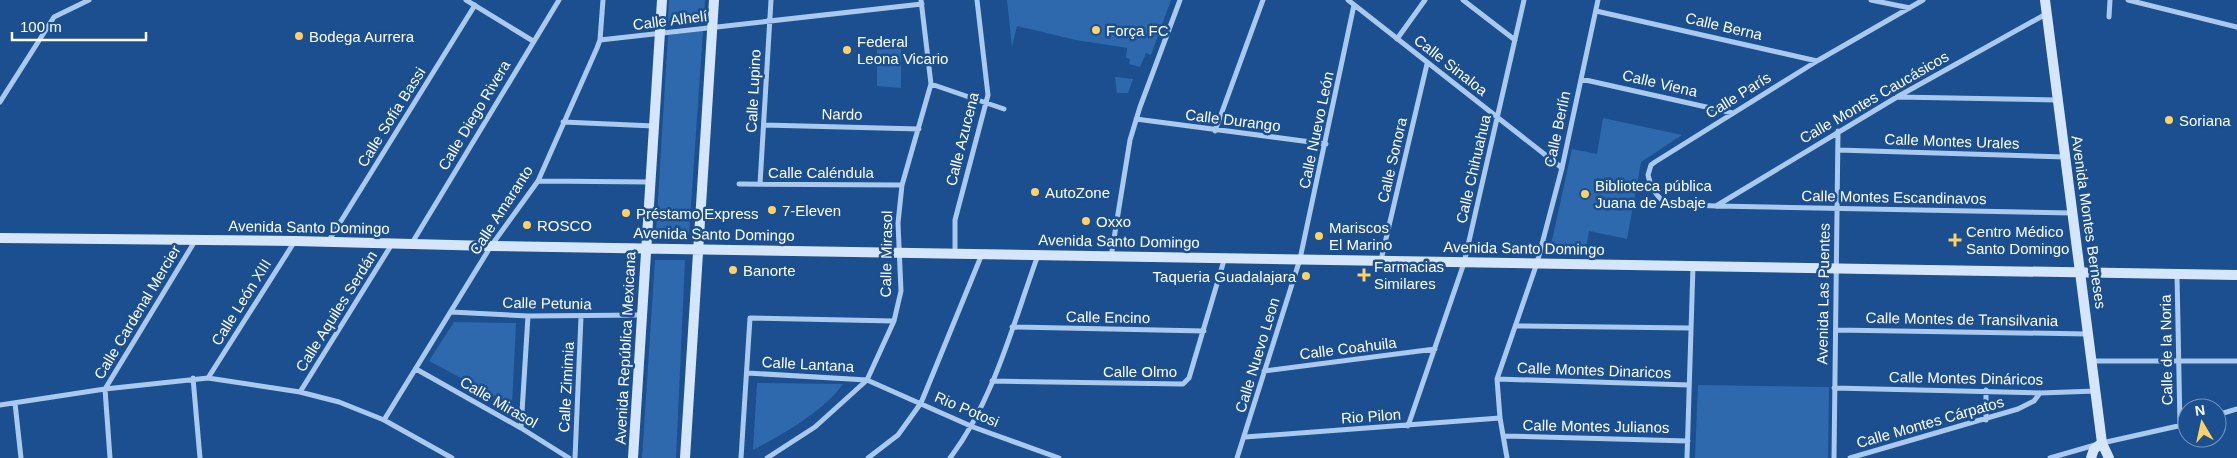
<svg xmlns="http://www.w3.org/2000/svg" width="2237" height="458" font-family="Arial,sans-serif">
<style>
.green{fill:#2e69ad}
.lines{fill:none;stroke-linecap:round;stroke-linejoin:round}
.street{stroke:#a9c9ee;stroke-width:5}
.secondary{stroke:#d6e6fa;stroke-width:10}
.poi-dot{fill:#ffd166;stroke:#1b4f8f;stroke-width:2}
.labels{text-anchor:middle;dominant-baseline:central;stroke-width:5;stroke-linejoin:round;paint-order:stroke}
.street-label{font-size:15px;fill:#fff;stroke:#1b4f8f}
.poi-label{font-size:15px;fill:#fff;stroke:#1b4f8f;text-anchor:start}
</style>
<rect width="100%" height="100%" fill="#1b4f8f"/>
<path class="green" d="M669 0H705L704 16 668 21Z
M1007 0H1171L1151 55 1146 53 1140 67 1129 64 1130 59 1126 58 1127 48 1076 40 1017 26 1012 47Z
M703 31 689 234 656 233 668 35Z
M877 47 901 48V88L877 86Z
M1115 77 1133 79 1128 93H1117Z
M1603 118 1682 135 1641 162 1627 239 1589 231 1585 254H1549L1572 149 1597 154Z
M655 260H685L676 458H642Z
M454 322 516 323 512 405 429 361Z
M757 383 843 384C824 411 782 435 753 450Z
M1698 385 1829 387 1828 458H1695Z"/>
<g class="lines">
<path class="street" d="M466 0 533 41
M1348 0 1562 168
M1463 0 1515 40
M1871 0 1910 8
M1923 0 1817 61 1655 162 1651 165 1648 175C1650 185 1658 201 1669 204L1716 206 2072 213
M2128 0 2237 27
M1596 11 1817 61
M2109 17 2110 0
M1397 39 1425 0
M600 40 922 4
M1581 79 1733 113
M931 84 1004 109
M1897 97 2057 100
M0 102 54 17 89 0
M1136 119 1326 144
M563 122 654 126
M764 125 919 129
M1215 131 1263 0
M1838 150 2065 157
M538 181 651 182
M739 184 902 185
M760 184 771 0
M1716 206 1897 97 2046 14
M328 242 475 5
M412 243 559 0
M955 253V220L988 95 977 0
M1111 257 1130 140 1140 107 1180 0
M1381 260 1427 64
M2177 274 2180 426
M451 312 528 316 642 315
M1516 326 1691 328
M1012 327 1204 331
M1836 330 2088 334
M2093 361H2237
M416 369 521 428 569 458
M1264 371 1435 349
M747 373 867 380 973 427 1059 458
M193 378 200 458
M208 378 295 241
M1497 379 1689 385
M992 381 1183 384 1189 378 1225 257
M1834 388 2040 393 2096 391
M1986 390V420
M300 392 392 244
M15 403 21 458
M0 405 105 389 208 378 300 392 339 402 384 420 452 458
M2217 415 2237 409
M384 420 491 246 538 181 597 48 600 40 603 0
M1408 426 1464 263 1524 0
M521 428 528 316
M1503 436 1688 441
M1245 437 1500 418
M110 458 105 389 195 241
M575 458 581 317
M741 458 750 318 894 321
M767 458 815 427 867 380 894 321 901 291 898 223 902 185 931 84 921 0
M868 458 898 435 921 403 982 254
M950 458C994 400 1013 324 1038 255
M1237 458 1300 259 1354 5
M1507 458 1500 418 1497 379 1537 263 1562 168 1598 0
M1687 458 1693 266
M1834 458 1838 131
M1850 458 2018 409 2034 401 2040 393
M2050 458 2102 443 2187 424"/>
<path class="secondary" d="M2045 0 2102 443 2109 458
M0 238 295 241 491 246 2237 275
M633 458 662 0
M685 458 714 0
M2091 458 2094 449 2102 443"/>
</g>
<g class="poi-dot">
<circle cx="1096" cy="30" r="5"/>
<circle cx="299" cy="36" r="5"/>
<circle cx="847" cy="50" r="5"/>
<circle cx="2169" cy="120" r="5"/>
<circle cx="1035" cy="192" r="5"/>
<circle cx="1585" cy="194" r="5"/>
<circle cx="772" cy="210" r="5"/>
<circle cx="626" cy="213" r="5"/>
<circle cx="1086" cy="221" r="5"/>
<circle cx="527" cy="225" r="5"/>
<circle cx="1319" cy="236" r="5"/>
<path d="M1952.5 232.5h5v5h5v5h-5v5h-5v-5h-5v-5h5z"/>
<circle cx="733" cy="270" r="5"/>
<path d="M1361.5 267.5h5v5h5v5h-5v5h-5v-5h-5v-5h5z"/>
<circle cx="1306" cy="276" r="5"/>
</g>
<g class="labels">
<g class="street-label">
<text transform="translate(670 20) rotate(-7)">Calle Alhelí</text>
<text transform="translate(1724 26) rotate(13)">Calle Berna</text>
<text transform="translate(1451 65) rotate(38)">Calle Sinaloa</text>
<text transform="translate(1660 83) rotate(13)">Calle Viena</text>
<text transform="translate(753 91) rotate(-87)">Calle Lupino</text>
<text transform="translate(1738 95) rotate(-32)">Calle París</text>
<text transform="translate(1874 97) rotate(-30)">Calle Montes Caucásicos</text>
<text transform="translate(842 114) rotate(1)">Nardo</text>
<text transform="translate(474 115) rotate(-59)">Calle Diego Rivera</text>
<text transform="translate(391 117) rotate(-58)">Calle Sofía Bassi</text>
<text transform="translate(1233 120) rotate(7)">Calle Durango</text>
<text transform="translate(1557 129) rotate(-78)">Calle Berlín</text>
<text transform="translate(1316 130) rotate(-78)">Calle Nuevo León</text>
<text transform="translate(962 139) rotate(-76)">Calle Azucena</text>
<text transform="translate(1952 141) rotate(2)">Calle Montes Urales</text>
<text transform="translate(1392 160) rotate(-77)">Calle Sonora</text>
<text transform="translate(1473 169) rotate(-77)">Calle Chihuahua</text>
<text x="821" y="172">Calle Caléndula</text>
<text transform="translate(1894 197) rotate(1)">Calle Montes Escandinavos</text>
<text transform="translate(501 210) rotate(-57)">Calle Amaranto</text>
<text transform="translate(2089 222) rotate(82)">Avenida Montes Berneses</text>
<text transform="translate(309 227) rotate(1)">Avenida Santo Domingo</text>
<text transform="translate(714 234) rotate(1)">Avenida Santo Domingo</text>
<text transform="translate(1119 241) rotate(1)">Avenida Santo Domingo</text>
<text transform="translate(1524 248) rotate(1)">Avenida Santo Domingo</text>
<text transform="translate(886 254) rotate(-89)">Calle Mirasol</text>
<text transform="translate(1823 294) rotate(-89)">Avenida Las Puentes</text>
<text transform="translate(241 302) rotate(-58)">Calle León XIII</text>
<text transform="translate(547 303) rotate(1)">Calle Petunia</text>
<text transform="translate(336 311) rotate(-58)">Calle Aquiles Serdán</text>
<text transform="translate(137 312) rotate(-59)">Calle Cardenal Mercier</text>
<text transform="translate(1108 317) rotate(1)">Calle Encino</text>
<text transform="translate(1962 319) rotate(1)">Calle Montes de Transilvania</text>
<text transform="translate(625 348) rotate(-87)">Avenida República Mexicana</text>
<text transform="translate(1348 348) rotate(-7)">Calle Coahuila</text>
<text transform="translate(2166 350) rotate(-91)">Calle de la Noria</text>
<text transform="translate(1257 355) rotate(-73)">Calle Nuevo Leon</text>
<text transform="translate(808 364) rotate(3)">Calle Lantana</text>
<text transform="translate(1594 370) rotate(2)">Calle Montes Dinaricos</text>
<text x="1140" y="371">Calle Olmo</text>
<text transform="translate(1966 378) rotate(1)">Calle Montes Dináricos</text>
<text transform="translate(566 387) rotate(-87)">Calle Zimimia</text>
<text transform="translate(499 402) rotate(30)">Calle Mirasol</text>
<text transform="translate(967 409) rotate(23)">Rio Potosi</text>
<text transform="translate(1371 416) rotate(-4)">Rio Pilon</text>
<text transform="translate(1930 422) rotate(-16)">Calle Montes Cárpatos</text>
<text transform="translate(1596 426) rotate(1)">Calle Montes Julianos</text>
</g>
<g class="poi-label">
<text x="1106" y="30">Força FC</text>
<text x="309" y="36">Bodega Aurrera</text>
<text x="857" y="41">Federal<tspan x="857" dy="17">Leona Vicario</tspan></text>
<text x="2179" y="120">Soriana</text>
<text x="1595" y="185">Biblioteca pública<tspan x="1595" dy="17">Juana de Asbaje</tspan></text>
<text x="1045" y="192">AutoZone</text>
<text x="782" y="210">7-Eleven</text>
<text x="636" y="213">Préstamo Express</text>
<text x="1096" y="221">Oxxo</text>
<text x="537" y="225">ROSCO</text>
<text x="1329" y="227">Mariscos<tspan x="1329" dy="17">El Marino</tspan></text>
<text x="1966" y="231">Centro Médico<tspan x="1966" dy="17">Santo Domingo</tspan></text>
<text x="1374" y="266">Farmacias<tspan x="1374" dy="17">Similares</tspan></text>
<text x="743" y="270">Banorte</text>
<text x="1296" y="276" text-anchor="end">Taqueria Guadalajara</text>
</g>
</g>
<g transform="translate(2202 423) rotate(351)"><circle r="24" fill="#1b4f8f" stroke="#7695bc"/>
<path d="M0-4L9 19L0 12L-9 19Z" fill="#ffd166"/>
<text y="-8" font-size="14" font-weight="bold" text-anchor="middle" fill="#ffffff">N</text>
</g>
<path d="M12 32v8h134v-8" fill="none" stroke="#ffffff" stroke-width="2.5"/>
<text x="20" y="32" font-size="15" fill="#ffffff" stroke="#1b4f8f" stroke-width="4" paint-order="stroke">100 m</text>
</svg>
